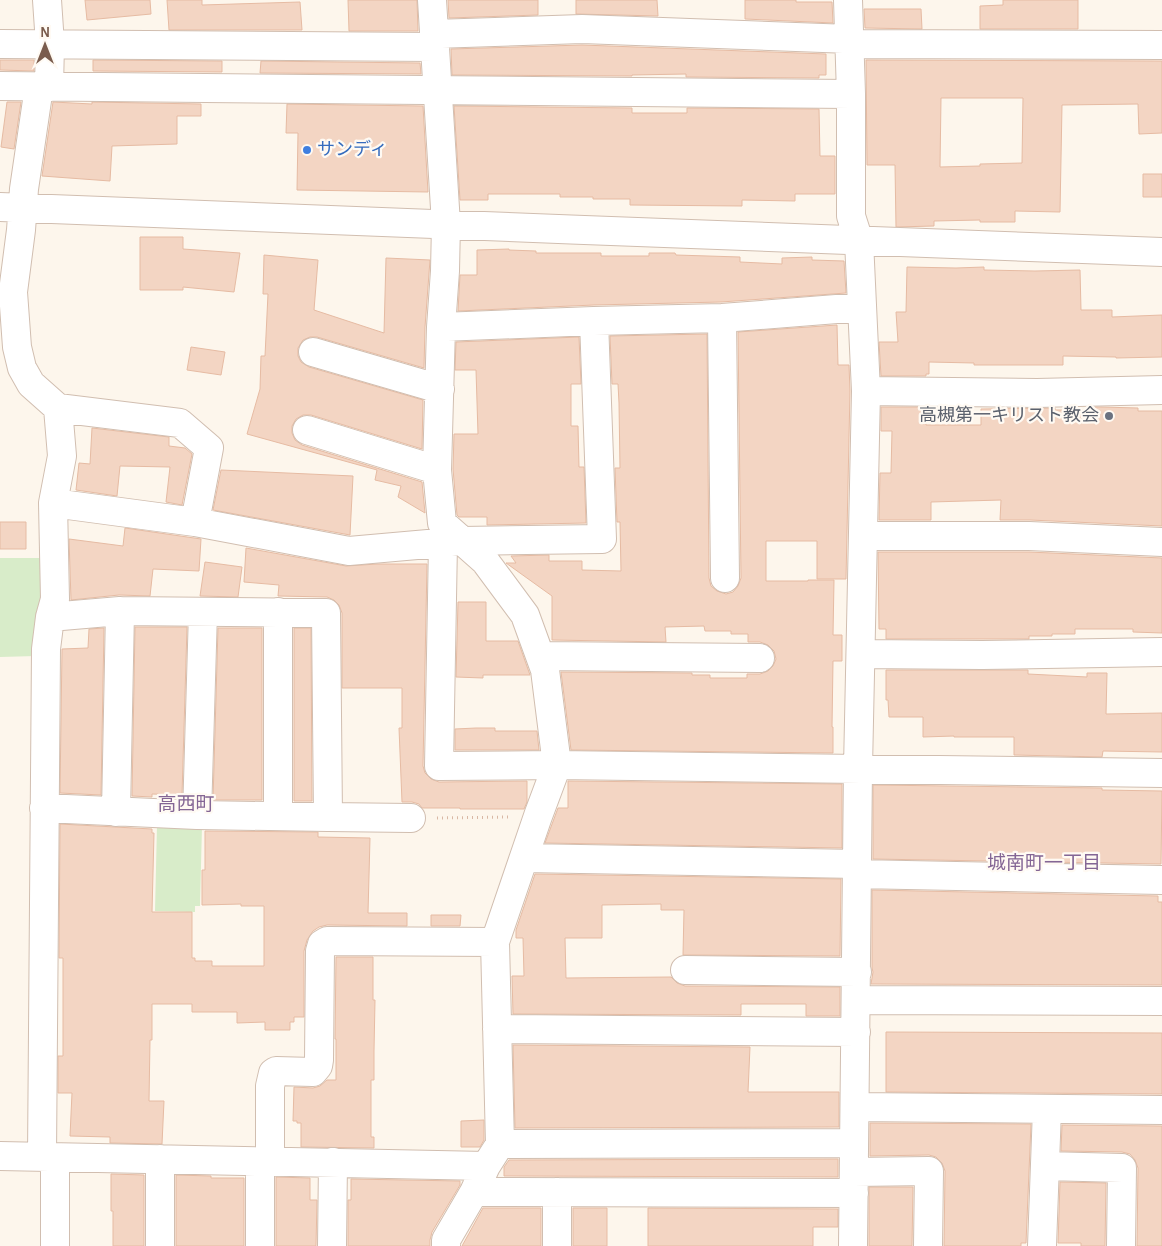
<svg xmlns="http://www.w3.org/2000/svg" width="1162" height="1246" font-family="'Alegreya Sans','Noto Sans JP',sans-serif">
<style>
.green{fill:#d8ecc9}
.building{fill:#f3d5c3;stroke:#e6bba3;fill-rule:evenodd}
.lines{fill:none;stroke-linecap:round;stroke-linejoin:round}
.minor-casing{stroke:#d1beb0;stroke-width:30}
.path{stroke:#d9b8a5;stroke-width:3;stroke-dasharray:1 4;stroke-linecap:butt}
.minor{stroke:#fff;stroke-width:28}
.shop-dot{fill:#3f7fe0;stroke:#fffaf3;stroke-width:2}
.worship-dot{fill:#6b7280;stroke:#fffaf3;stroke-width:2}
.labels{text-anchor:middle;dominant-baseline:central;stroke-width:4.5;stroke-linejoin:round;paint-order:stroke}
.shop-label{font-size:18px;fill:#366cbe;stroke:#fffaf3;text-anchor:start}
.worship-label{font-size:18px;fill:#5b616d;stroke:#fffaf3;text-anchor:end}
.neighbourhood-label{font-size:19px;fill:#846695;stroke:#fffaf3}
</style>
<rect width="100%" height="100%" fill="#fdf6ec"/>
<path class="green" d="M0 558H42L40 633 36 656 0 657Z
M157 825 202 826 200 906H195V912L155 911Z"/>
<path class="building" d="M85 0H150L151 14 87 20Z
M167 0H202V5L300 2 302 30H169Z
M348 0H417L418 31H349Z
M448 0H538V15L449 18Z
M576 0H657L658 16 576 14Z
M745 0H796V2H832L833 23 745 19Z
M1003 0H1078V29H980V6L1003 5Z
M864 9H921L922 29 865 28Z
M582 45 826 54V75H819V78L686 77V74L632 75V76L452 75 451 49Z
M0 60H34V71L0 70Z
M93 60 222 61V72L93 71Z
M866 60 1162 61V133L1139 134 1138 104 1062 105 1060 212 1015 211V222H980V220L934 221V226L896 227 895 165H867ZM941 98H1023L1022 163 980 164V166L940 167Z
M261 61 420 63 421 74 260 73Z
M7 102H21L14 149 1 147Z
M53 102 92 104V102L201 104V116H177V144L112 146 110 181 42 176Z
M287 104 423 106 428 192 297 190 298 133H286Z
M454 106 632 108V113H687V108L819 109 820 156H835V194H795V201L742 200V206L630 205V199H593V197H560V194H488V200H460Z
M1143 174H1162V197H1143Z
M140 237H183V249L240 253 234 292 183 287V290H140Z
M509 249V250L536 251V253H601V256H649V253H675L676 255 740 257V262L782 264V258L812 257V260L844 261 846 293 721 302 594 305 458 311 460 275H477V250Z
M264 255 318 260 314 310 384 333 386 258 430 260 425 327 424 368 317 337H310L303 340 298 348V356L301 362 309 367 423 400 422 449 311 415H303L296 419 292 426V433L295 440 302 445 422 482 425 513 398 497 401 486 375 480 377 470 247 434 260 389 261 356H265L268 294H263Z
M907 267 956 268 984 267V270L1035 271 1080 270 1081 310H1112V317L1162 315V357L1116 358V357L1063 356V365H974V363L929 362V374H926V376H881L879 342H898L896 312H906Z
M837 325 838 365H849L850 391 846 579H817V541H766V581H808V580H834L833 635H842V661H833L832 727H833V753L571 750 561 672 692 673V675H710V678H747V674H760L768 671 773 666 776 659 774 651 768 645 760 642H748V634H731V631H705L704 626 665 627 666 642 552 640V596L506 563H516L511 556 549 555V561H582V570L621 571 620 522H617L615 468H620L619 403 618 384H612L610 336 707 334 709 578 711 586 717 591 726 594 733 592 738 586 741 578 738 332Z
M579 337 581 384H571V426H578L579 467H584L586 523 487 525V517H459L457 515 453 469 454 434H478L476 370H455L456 342Z
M191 347 225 352 221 375 187 370Z
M881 407H926V425H981V409L1055 408V410H1095V407H1101L1138 408V411H1162V526L1030 520H1000L1001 500 931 502V520H879L880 473H891L892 431H881Z
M92 428 169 437V446L185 448 192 454 182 505 166 502 170 467 120 466 117 496 76 490 79 463 90 464Z
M221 470 353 476 350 535 213 510Z
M0 522H26V549H0Z
M125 528 201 539 199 571 153 569 150 596 119 595 71 600 69 539 123 546Z
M246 548 346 566 377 564H427L423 766 425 773 431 779 439 782 527 781V802L524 809H460V808H422L419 804 412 802H402L399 728H402V688H342V613L339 605 334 600 327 597 278 596 279 585 244 582Z
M878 552H1029L1162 558V633L1133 632V629H1075V634H1052V636H1029V639H886V629H879Z
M205 562 242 567 238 597 200 596Z
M458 602H486V641H518L530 675H483V678L456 677Z
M135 627H187L182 795 152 794V797L132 796Z
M104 628 101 795 60 793 62 649 88 648 89 629Z
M218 628H262V800H213Z
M294 628H311L312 801H294Z
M886 670H1028V674L1087 677V673H1107L1106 714 1162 713V752L1103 751 1102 757 1014 755V737H954V736L923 737V717H889L888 700H886Z
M476 728H495V731H537L539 750H455V729Z
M568 781 842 784V848L545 843 558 808H568Z
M873 785 1102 788V790L1162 791 1161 864 873 859Z
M60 824 152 829V833H154L152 912H192V958H195V961H212V966H264V906H241V904L202 905V870H205V831L318 832V837L370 838 368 913H407V926L327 925 319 927 313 931 307 940 304 951V1017H294V1022H290V1030H265V1022L237 1023V1012H192V1004H152V1040H150L149 1101H164L162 1144 110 1143V1137L70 1136 72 1093H58V1056H63V958H59Z
M535 874 841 879 840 956 683 955 684 910H661V904L602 905V938H565L566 978 671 977 677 983 685 986 840 987V1016H806V1004H741V1015L513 1014 512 976H524L523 938H516V930Z
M872 890 1158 896V902H1162V985L871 984 873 972 872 968Z
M431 915H461L460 926H431Z
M336 957H373V1000H375L374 1051V1080H371V1137H374V1148L301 1147V1123H297V1121H293L294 1087 313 1088 320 1086 327 1080H336V1039H335Z
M886 1032 1162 1033V1094L886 1092Z
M513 1045 750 1047 748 1092H839V1127L515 1128Z
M484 1120V1140L480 1147H461V1121Z
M870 1123 1031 1124 1026 1243H1021V1246H944L945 1171 942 1163 936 1157 929 1155 870 1156Z
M1062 1125 1162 1126V1246H1137L1138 1168 1135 1160 1130 1154 1122 1152 1061 1151Z
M838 1159V1177L504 1176V1167L509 1160Z
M111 1174 144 1175V1246H113V1211H111Z
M176 1175 211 1176V1178H244V1246H176Z
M276 1177 310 1178V1200H317L316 1246H276Z
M351 1179 460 1181V1185L432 1232 430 1240V1246H348V1200H351Z
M1060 1182 1106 1183 1105 1246H1081V1243H1058Z
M869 1187H913L912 1246H869Z
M483 1208H541V1246H462Z
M573 1208H607V1246H573Z
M648 1208 838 1209V1227H813V1246H648Z"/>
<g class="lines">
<defs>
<path id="minor" d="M47 0 50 44 49 87
M432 0 446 224 445 271 441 327 437 470 442 523 485 561 525 615 545 670 557 765 538 816 495 942 500 1144 486 1166 474 1192 446 1240V1246
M848 0 851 94V216L859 241 866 391 858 768 853 1246
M434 34 582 29 850 39
M0 44 435 47
M850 44 1162 45
M0 86 851 94
M39 87 24 189 21 230 13 292 17 347 22 368 31 384 58 408 180 423 209 448 195 522
M0 207C387 221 775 239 1162 252
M722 318 725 578
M441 327 594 321 722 318 862 307
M313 352 440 389
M866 391 1037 393 1162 390
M307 430 437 470
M53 503 195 522 349 551 462 541 602 539 594 321
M863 536H1029L1162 542
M443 543 439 766 557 765 1162 773
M278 612V816
M50 617 120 611 326 613 328 817 411 818
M861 654 982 655 1162 652
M540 656 760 658
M44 808 197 815 328 817
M116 812 120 611
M197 815 203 612
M524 858 857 864
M857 874 1162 880
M685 970 857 972
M856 1000 1162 1001
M497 1029 856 1032
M855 1107 1162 1110
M500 1144 854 1143
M0 1156 486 1166
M42 1157 46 649 50 617 55 599 53 503 62 456 58 408
M160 1159V1246
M260 1161V1246
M270 1161V1086L273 1073 276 1071 313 1072 318 1066 319 1060 320 951 322 944 327 941 495 942
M1045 1166 1122 1168 1121 1246
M854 1172 929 1171 928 1246
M474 1192 854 1193
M557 1192V1246
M55 1246V1157
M332 1246 333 1162
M1042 1246 1047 1109"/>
</defs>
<use href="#minor" class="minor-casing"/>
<path class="path" d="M437 818 511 817"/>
<use href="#minor" class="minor"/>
</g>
<circle class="shop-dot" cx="307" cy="150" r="5"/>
<circle class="worship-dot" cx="1109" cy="416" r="5"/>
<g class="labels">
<g class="shop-label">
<text x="317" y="150">サンディ</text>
</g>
<g class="worship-label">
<text x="1099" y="416">高槻第一キリスト教会</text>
</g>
<g class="neighbourhood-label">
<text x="186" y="804">高西町</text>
<text x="1044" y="863">城南町一丁目</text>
</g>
</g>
<g transform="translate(45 45)" stroke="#fffaf3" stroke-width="4" paint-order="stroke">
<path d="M0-4L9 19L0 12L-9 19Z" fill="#7a5c4d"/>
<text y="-8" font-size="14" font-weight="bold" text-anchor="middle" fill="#7a5c4d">N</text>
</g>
</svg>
